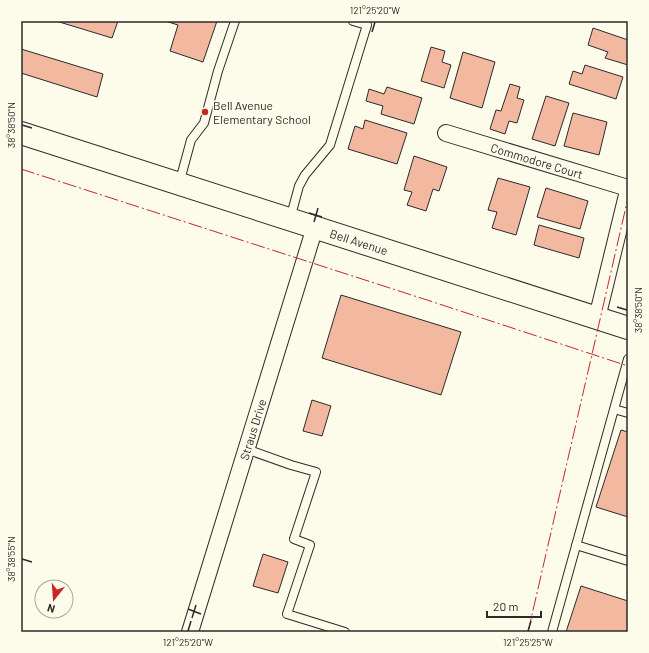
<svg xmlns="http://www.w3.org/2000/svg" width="649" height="653" font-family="Barlow,sans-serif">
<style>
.building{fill:#f2b8a0;stroke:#2b2b2b}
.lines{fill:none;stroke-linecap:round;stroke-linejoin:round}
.service-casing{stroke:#2b2b2b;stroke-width:10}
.minor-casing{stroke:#2b2b2b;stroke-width:18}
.secondary-casing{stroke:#2b2b2b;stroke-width:24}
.service{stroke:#fdfbea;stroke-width:8}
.minor{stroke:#fdfbea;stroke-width:16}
.secondary{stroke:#fdfbea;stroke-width:22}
.power{stroke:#c62828;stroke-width:1;stroke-dasharray:14 3 2 3;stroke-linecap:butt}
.ticks{fill:none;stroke:#2b2b2b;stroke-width:1.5}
.poi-dot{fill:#c62828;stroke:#fdfbea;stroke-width:1.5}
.labels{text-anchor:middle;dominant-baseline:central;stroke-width:3;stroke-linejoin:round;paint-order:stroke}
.poi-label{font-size:12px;fill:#2b2b2b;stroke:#fdfbea;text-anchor:start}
.street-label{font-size:12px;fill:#2b2b2b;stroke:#fdfbea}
.neatline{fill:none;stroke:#2b2b2b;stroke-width:1.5}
.ticks-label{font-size:10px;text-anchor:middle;fill:#2b2b2b}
</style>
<rect width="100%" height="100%" fill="#fdfbea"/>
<path class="building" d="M56 21H118L112 38Z
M165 21H217L203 62 170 51 178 25Z
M593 28 628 40V65L605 58 608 52 588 45Z
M431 47 445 51 442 62 451 65 444 88 421 81Z
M21 49 103 74 97 97 21 73Z
M463 52 495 62 482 108 450 98Z
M585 65 623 77 616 99 569 84 573 71 582 74Z
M510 84 520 87 517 98 524 100 517 123 509 121 505 134 490 129 496 110 501 111Z
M387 87 422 98 414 124 381 114 383 106 366 101 369 89 384 94Z
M546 96 569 103 555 146 532 139Z
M573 113 607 122 599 155 564 146Z
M365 120 407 133 397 164 348 149 355 126 363 129Z
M414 156 447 167 439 191 433 189 426 211 407 205 412 192 404 190Z
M498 178 530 187 516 235 492 228 497 212 488 210Z
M546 188 588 201 580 229 537 217Z
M539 225 584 238 579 258 534 245Z
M341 295 461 332 441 395 322 358Z
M312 400 331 406 322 436 303 431Z
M621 430 628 432V517L596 507Z
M263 554 288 562 278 593 253 586Z
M581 586 628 601V632H566Z"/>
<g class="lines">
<defs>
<path id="service" d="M179 184 191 140 204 123 218 71 235 21
M290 219 299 186 305 175 330 145 367 25 353 21
M614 409 628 413
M246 449 291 465 316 472 294 539 310 545 287 614 345 632
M576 545 628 561
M552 632 628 359"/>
<g id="minor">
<path id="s1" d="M446 133 628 188"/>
<path d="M597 318 628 191"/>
<path id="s2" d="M190 632 315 227"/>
</g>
<g id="secondary">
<path id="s3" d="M21 133 628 328"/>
</g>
</defs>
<use href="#service" class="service-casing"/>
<use href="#minor" class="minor-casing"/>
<use href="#secondary" class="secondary-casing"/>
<use href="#service" class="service"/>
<use href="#minor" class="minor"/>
<use href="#secondary" class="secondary"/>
<path class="power" d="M21 169 427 300 628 366
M528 632 628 198"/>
</g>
<path class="ticks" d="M372 32 375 22M22 125 32 128M309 213 322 217M314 222 318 208M617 307 627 310M22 559 32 562M188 609 201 614M192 618 196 605M188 631 191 621M528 631 531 621"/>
<circle class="poi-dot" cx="205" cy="112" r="4"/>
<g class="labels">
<g class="poi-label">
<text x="213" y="105">Bell Avenue<tspan x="213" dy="14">Elementary School</tspan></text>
</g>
<g class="street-label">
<text stroke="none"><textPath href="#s1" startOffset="95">Commodore Court</textPath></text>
<text stroke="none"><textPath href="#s3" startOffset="355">Bell Avenue</textPath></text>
<text stroke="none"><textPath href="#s2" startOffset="212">Straus Drive</textPath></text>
</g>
</g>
<rect width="649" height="653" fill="none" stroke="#fdfbea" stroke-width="44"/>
<g transform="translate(54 599) rotate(197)"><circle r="19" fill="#fdfbea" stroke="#a9a89e"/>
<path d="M0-3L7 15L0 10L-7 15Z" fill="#c62828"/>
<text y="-6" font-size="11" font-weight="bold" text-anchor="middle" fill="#2b2b2b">N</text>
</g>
<path d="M487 611v6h54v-6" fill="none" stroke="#2b2b2b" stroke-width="2"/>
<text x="493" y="611" font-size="12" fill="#2b2b2b" stroke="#fdfbea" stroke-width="3" paint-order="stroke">20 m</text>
<rect x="22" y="22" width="605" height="609" class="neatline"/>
<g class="ticks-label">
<text x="375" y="14">121°25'20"W</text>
<text transform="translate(11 125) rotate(-90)" y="4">38°38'50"N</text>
<text transform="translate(638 310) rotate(-90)" y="4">38°38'50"N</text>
<text transform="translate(11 559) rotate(-90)" y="4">38°38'55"N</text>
<text x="188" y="646">121°25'20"W</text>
<text x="528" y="646">121°25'25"W</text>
</g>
</svg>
